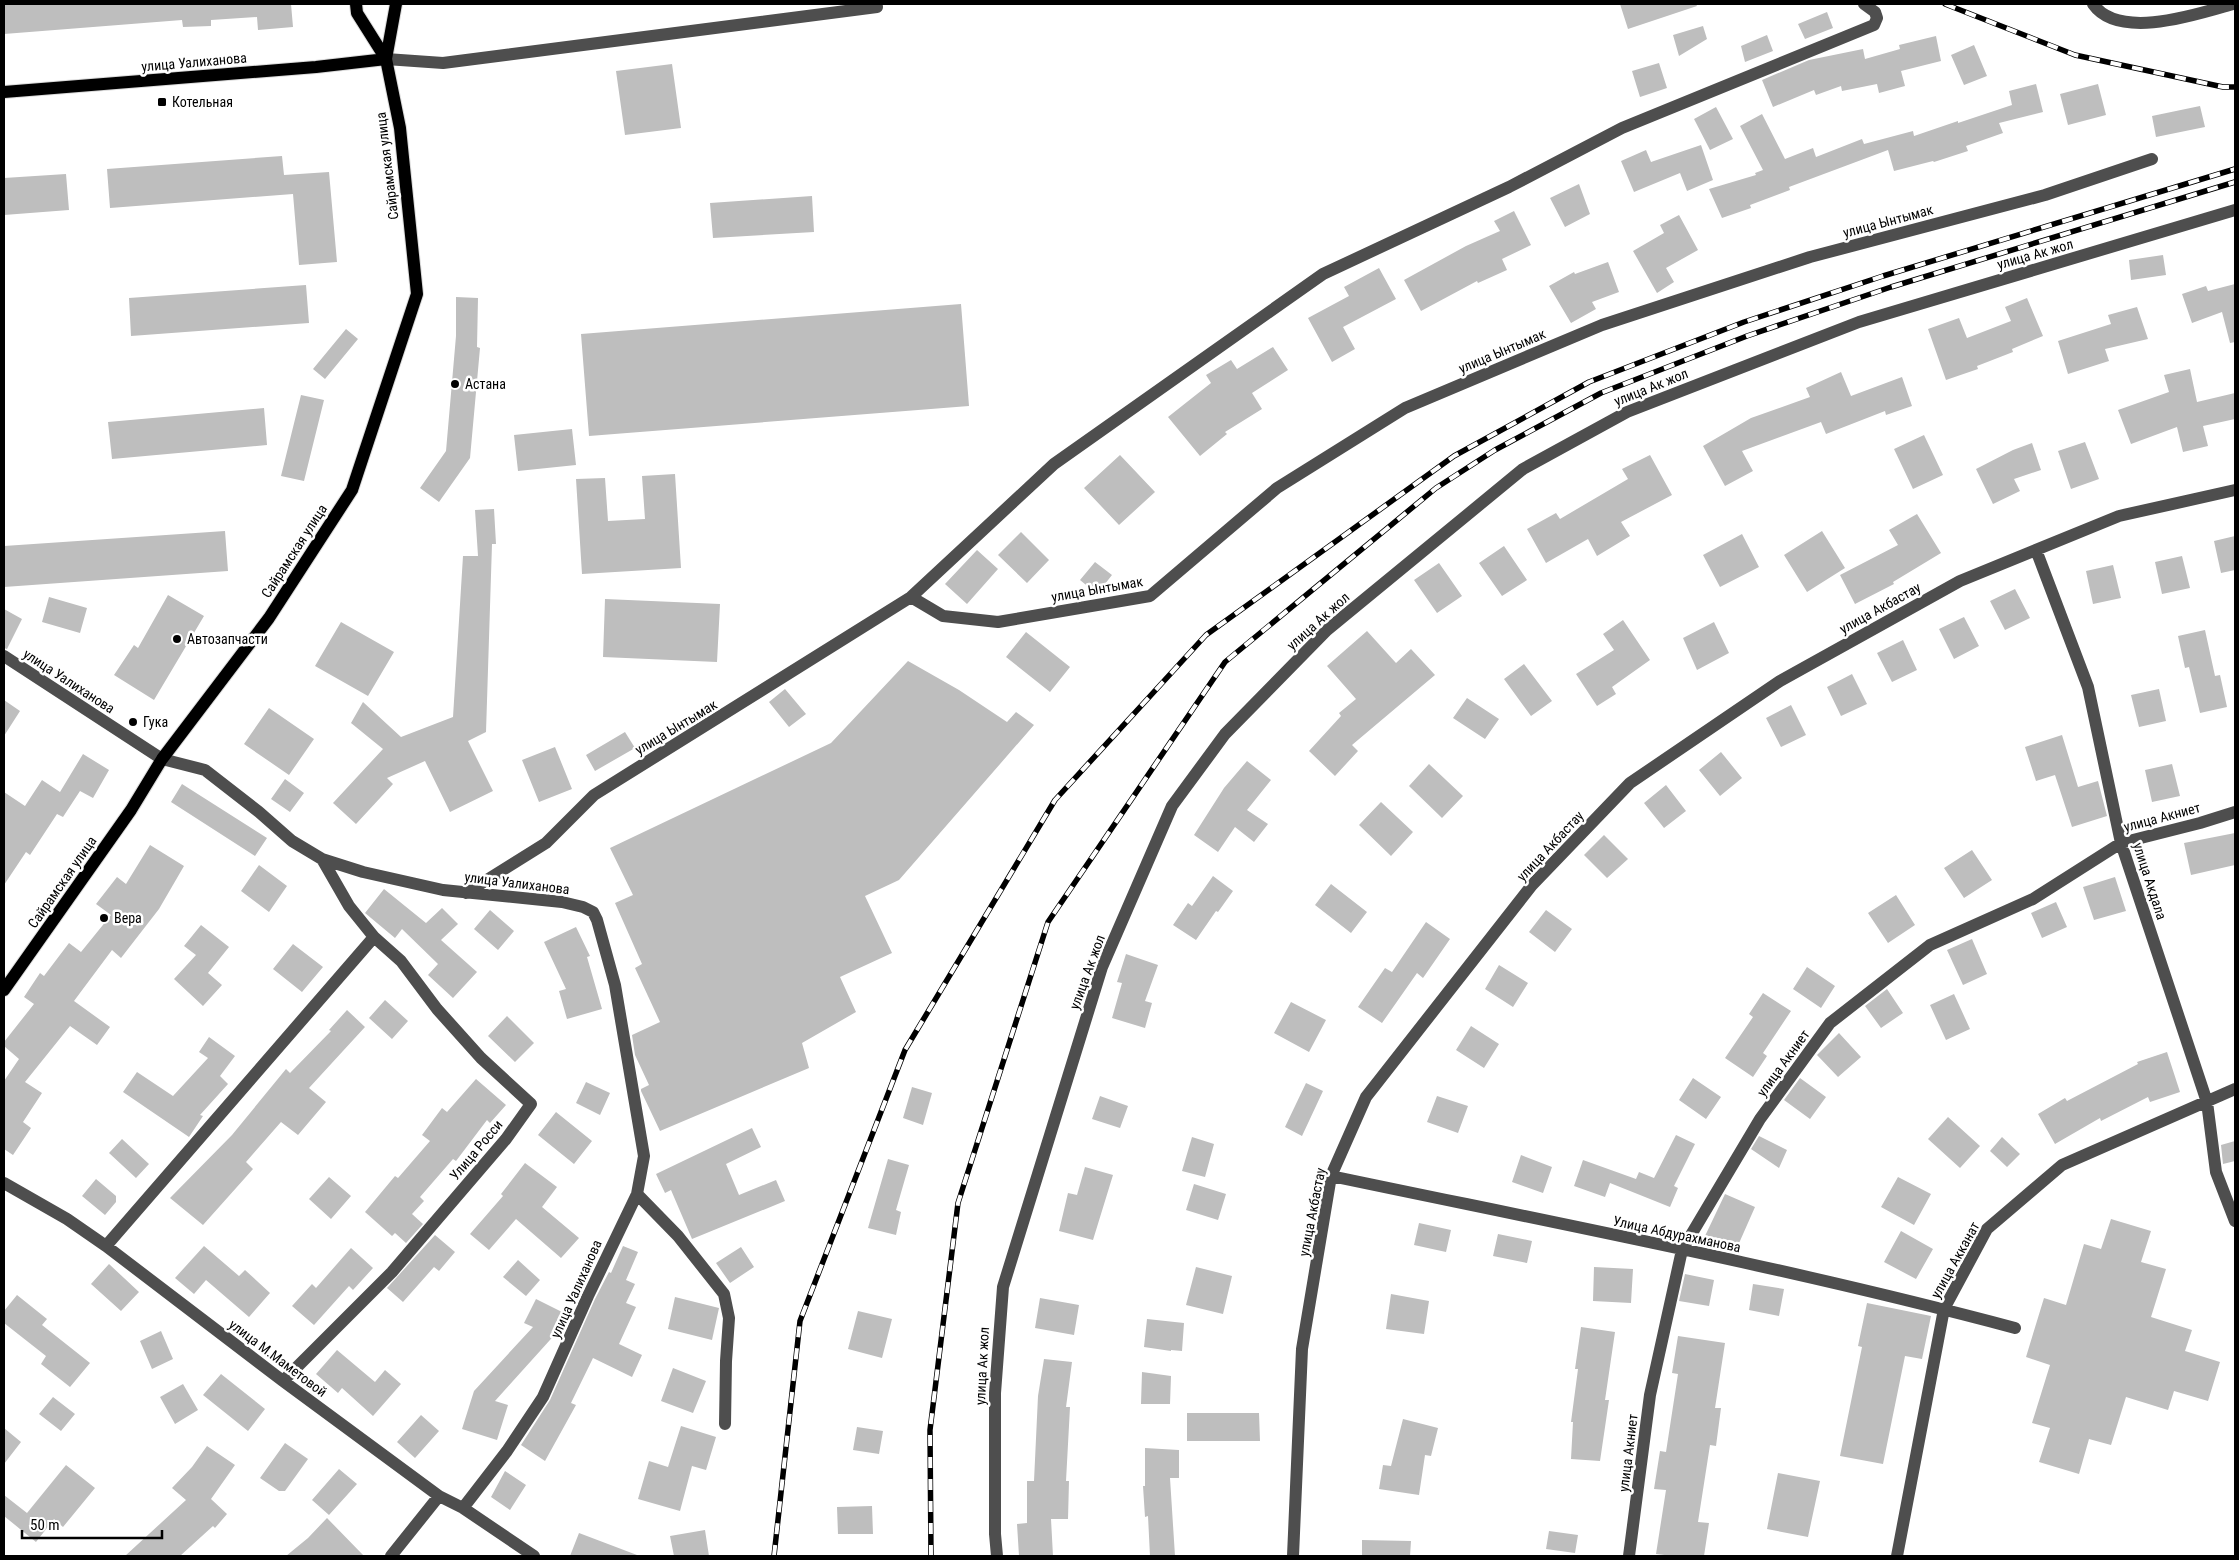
<svg xmlns="http://www.w3.org/2000/svg" width="2239" height="1560" font-family="'Roboto Condensed',sans-serif">
<style>
.building{fill:#bebebe}
.lines{fill:none;stroke-linecap:round;stroke-linejoin:round}
.major-casing{stroke:#dbdbdb;stroke-width:14}
.minor{stroke:#4e4e4e;stroke-width:12}
.major{stroke:#000;stroke-width:12}
.rail-casing{stroke:#000;stroke-width:5.5}
.rail{stroke:#fff;stroke-width:4;stroke-dasharray:11;stroke-linecap:butt}
.poi-dot{fill:#000;stroke:#fff;stroke-width:2}
.labels{text-anchor:middle;dominant-baseline:central;stroke-width:5;stroke-linejoin:round;paint-order:stroke}
.street-label{font-size:14px;fill:#000;stroke:#fff}
.poi-label{font-size:14px;fill:#000;stroke:#fff;text-anchor:start}
</style>
<rect width="100%" height="100%" fill="#fff"/>
<path class="building" d="M4 4H291L293 27 258 30 257 17 211 20V26L183 27 182 20 4 34Z
M1620 4H1696L1697 6 1628 29Z
M1827 12 1833 28 1805 39 1798 24Z
M1703 26 1707 39 1679 56 1673 35Z
M1767 35 1773 51 1745 62 1741 46Z
M1936 36 1941 61 1901 71 1905 86 1879 93 1877 84 1842 91 1841 86 1816 95 1814 90 1773 107 1762 80 1809 60 1863 49 1865 59 1900 49 1899 45Z
M1974 45 1987 76 1964 85 1951 55Z
M1659 63 1667 88 1640 97 1632 71Z
M672 64 681 128 625 135 616 71Z
M2036 84 2043 112 1999 123 2003 133 1966 146 1968 151 1934 162 1933 161 1894 171 1888 150 1789 187 1790 190 1750 205 1751 208 1722 218 1709 189 1756 175 1755 173 1763 170 1740 126 1762 114 1785 159 1813 148 1816 157 1862 139 1864 144 1913 131 1914 136 1958 121V123L2012 105 2009 91Z
M2098 84 2106 115 2068 125 2060 94Z
M2200 106 2205 127 2156 137 2152 116Z
M1716 107 1733 139 1710 150 1694 119Z
M1701 145 1713 180 1687 191 1680 173 1634 192 1621 161 1646 150 1651 162Z
M282 156 284 175 329 172 337 262 299 265 293 194 110 208 107 169Z
M66 174 69 210 4 215V178Z
M1579 184 1590 214 1565 227 1550 198Z
M812 196 814 232 713 238 710 203Z
M1514 211 1531 245 1502 259 1507 270 1478 283 1477 281 1421 311 1404 280 1466 246 1500 231 1494 221Z
M1679 215 1698 250 1666 268 1674 282 1657 293 1633 251 1664 233 1660 225Z
M2163 255 2166 275 2131 280 2129 260Z
M1608 262 1619 292 1592 302 1596 309 1571 323 1549 286 1574 272 1575 274Z
M1379 268 1396 299 1343 327 1355 349 1332 362 1308 318 1349 296 1344 287Z
M2235 284V342L2230 343 2222 312 2192 323 2182 294 2206 286 2208 291Z
M306 285 309 323 131 336 129 298Z
M456 297 478 298 477 347 480 348 470 458 439 502 420 488 446 451 456 336Z
M2027 298 2043 336 2012 349 2013 352 1977 366 1978 369 1946 380 1928 329 1959 318 1967 338 2011 321 2005 307Z
M961 304 969 406 589 436 581 334Z
M2137 307 2148 339 2105 349 2109 361 2068 374 2058 341 2111 324 2108 315Z
M346 329 358 339 325 379 313 369Z
M1273 347 1288 370 1252 393 1262 409 1225 432 1227 434 1200 456 1168 417 1211 383 1206 375 1231 360 1237 369Z
M2190 369 2197 402 2235 393V419L2203 426 2208 446 2183 452 2177 427 2131 444 2118 410 2169 392 2164 375Z
M1841 372 1851 396 1902 377 1912 406 1886 415 1885 411 1826 434 1821 422 1742 451 1753 471 1725 486 1703 446 1751 418 1810 397 1806 388Z
M301 395 324 400 304 481 281 476Z
M264 408 267 445 112 459 108 422Z
M572 429 576 465 518 471 514 435Z
M1924 435 1943 475 1913 489 1894 449Z
M2085 442 2099 479 2071 489 2058 451Z
M2032 443 2041 470 2014 479 2020 491 1993 504 1976 469 2013 450Z
M1120 455 1155 492 1119 525 1084 488Z
M1650 455 1672 495 1621 522 1630 536 1597 556 1588 539 1546 563 1527 529 1556 513 1560 519 1628 479 1622 469Z
M675 474 681 568 582 574 576 479 605 478 608 521 645 519 642 476Z
M494 509 496 544H492L486 732 468 741 493 791 450 812 425 761 387 778 393 784 356 824 333 803 383 749 351 723 363 702 401 737 453 717 463 556H478L475 510Z
M1917 514 1941 553 1893 582 1894 584 1855 604 1840 575 1898 545 1889 530Z
M225 531 228 571 4 587V546Z
M1822 531 1845 568 1807 592 1784 555Z
M1021 532 1049 560 1027 583 998 555Z
M1742 534 1759 567 1720 587 1703 555Z
M2235 536V570L2221 573 2214 541Z
M1504 546 1527 580 1502 596 1479 563Z
M977 550 998 569 967 604 945 584Z
M2182 556 2190 588 2162 594 2155 562Z
M1095 562 1112 575 1097 594 1080 580Z
M1439 563 1462 596 1437 613 1414 580Z
M2113 565 2121 598 2093 604 2086 571Z
M2015 589 2030 618 2005 630 1990 601Z
M168 595 204 616 154 700 114 675 134 645 138 648Z
M49 597 87 608 80 633 42 622Z
M605 599 720 604 717 662 603 657Z
M4 609 22 619 7 649 4 648Z
M1964 617 1979 646 1954 659 1939 629Z
M1623 620 1650 660 1612 687 1616 694 1597 706 1576 674 1614 650 1603 634Z
M341 622 394 652 368 696 315 666Z
M1714 622 1729 653 1697 670 1683 638Z
M2205 630 2215 676 2220 675 2227 707 2200 713 2189 667 2185 668 2178 636Z
M1367 631 1396 663 1411 649 1435 675 1352 745 1358 751 1335 776 1309 751 1341 716 1339 713 1356 699 1327 666Z
M1026 632 1070 667 1050 692 1006 657Z
M1903 640 1917 670 1892 682 1877 653Z
M908 661 959 690 1007 722 1016 712 1034 725 899 880 865 896 892 953 840 977 856 1012 802 1043 809 1068 660 1131 641 1091V1089L649 1085 635 1055 632 1035 660 1022 635 968 642 964 615 903 633 895 610 848 831 743Z
M1524 664 1552 701 1531 716 1504 679Z
M1852 674 1867 704 1841 716 1827 687Z
M785 689 806 714 789 727 769 702Z
M2159 689 2166 721 2139 727 2131 695Z
M1467 698 1499 719 1485 739 1453 718Z
M4 700 20 711 4 736Z
M1791 705 1806 735 1781 747 1766 718Z
M269 708 314 739 289 775 244 744Z
M625 732 635 748 595 771 586 755Z
M2062 735 2078 787 2098 781 2107 816 2072 827 2055 775 2036 781 2025 747Z
M555 747 572 789 539 802 522 760Z
M1721 752 1742 778 1720 796 1699 770Z
M83 754 109 770 93 798 80 791 63 817 57 814 30 855 26 852 4 885V792L25 806 42 780 60 792Z
M1247 761 1271 780 1247 810 1268 824 1254 842 1235 827 1218 852 1194 835 1224 788Z
M1429 764 1463 796 1442 818 1409 786Z
M2172 764 2180 796 2152 802 2145 770Z
M285 779 304 793 290 812 271 799Z
M182 784 267 838 255 856 171 802Z
M1666 785 1686 811 1664 828 1644 803Z
M1381 802 1413 832 1391 856 1359 825Z
M2235 833V865L2191 875 2184 843Z
M1604 835 1628 859 1607 878 1584 855Z
M150 845 184 866 159 909 121 958 112 950 74 1001 110 1027 97 1045 70 1026 25 1082 42 1093 23 1122 31 1128 13 1155 4 1149V1081L19 1059 4 1046V1042L34 1004 24 997 40 973 44 976 69 943 81 952 111 915 96 904 117 877 126 884Z
M1972 850 1992 880 1964 898 1944 868Z
M259 865 287 886 269 912 241 891Z
M1213 876 1233 891 1218 912 1216 911 1196 940 1173 925 1188 903 1192 906Z
M2115 877 2126 911 2094 920 2083 887Z
M1331 884 1367 912 1351 933 1315 905Z
M384 889 426 923 442 908 458 924 441 940 477 972 453 998 428 975 438 964 402 929 395 938 365 913Z
M1896 895 1915 925 1888 943 1868 913Z
M2056 902 2067 927 2042 938 2031 913Z
M490 910 514 931 498 950 474 929Z
M1546 910 1572 929 1555 952 1529 932Z
M1426 922 1450 939 1423 978 1417 973 1382 1023 1358 1007 1385 968 1392 972Z
M201 925 229 947 208 973 222 985 203 1006 174 979 196 955 184 946Z
M576 927 590 956 587 957 602 1009 567 1019 559 991 566 989 544 942Z
M1972 939 1987 974 1963 985 1947 950Z
M293 944 323 967 302 992 273 969Z
M1126 954 1158 965 1145 1001 1152 1003 1145 1028 1112 1018 1122 983 1117 982Z
M1499 965 1528 983 1513 1007 1485 989Z
M1807 967 1835 986 1821 1008 1793 989Z
M1887 989 1903 1013 1881 1028 1865 1006Z
M1763 993 1791 1011 1763 1053 1767 1056 1753 1077 1725 1058 1753 1017 1749 1014Z
M1954 994 1970 1029 1946 1040 1930 1005Z
M385 1000 408 1021 392 1039 369 1018Z
M1291 1002 1326 1020 1309 1052 1274 1033Z
M347 1010 365 1027 309 1088 326 1102 298 1135 281 1122 246 1162 253 1169 203 1225 170 1198 232 1135 286 1069 290 1073 331 1031 329 1030Z
M507 1016 534 1043 515 1062 488 1036Z
M1471 1026 1499 1044 1484 1068 1456 1050Z
M1839 1033 1861 1057 1838 1077 1817 1055Z
M209 1037 235 1056 220 1076 228 1084 200 1115 203 1116 189 1137 123 1092 137 1072 173 1096 208 1058 199 1052Z
M2167 1052 2180 1092 2150 1102 2148 1097 2101 1121 2100 1118 2055 1144 2038 1114 2065 1098 2067 1101 2138 1064 2137 1062Z
M1693 1078 1721 1097 1706 1119 1679 1100Z
M1800 1078 1826 1097 1810 1119 1784 1100Z
M476 1079 506 1105 490 1123 487 1120 456 1161 453 1159 420 1197 424 1201 412 1214 423 1224 406 1243 395 1233 392 1236 365 1212 395 1176 398 1178 430 1141 422 1135 442 1108 447 1112Z
M586 1082 610 1093 600 1115 576 1103Z
M1306 1083 1323 1091 1302 1136 1285 1127Z
M912 1087 932 1093 923 1125 903 1118Z
M1100 1096 1128 1106 1120 1128 1092 1119Z
M1437 1096 1468 1106 1458 1133 1427 1122Z
M556 1112 592 1141 574 1164 538 1135Z
M1948 1117 1980 1146 1960 1168 1928 1139Z
M752 1128 761 1147 726 1164 739 1195 776 1180 785 1201 692 1239 671 1190 665 1193 656 1174Z
M1676 1135 1695 1144 1674 1186 1678 1188 1670 1207 1610 1183 1605 1197 1574 1186 1583 1160 1636 1179 1639 1172 1654 1178Z
M1759 1136 1787 1150 1779 1168 1751 1149Z
M1192 1137 1214 1144 1205 1177 1182 1171Z
M2002 1137 2020 1154 2007 1167 1990 1151Z
M122 1139 149 1164 136 1178 109 1153Z
M2235 1141V1161L2223 1164 2221 1145Z
M1521 1155 1552 1167 1543 1193 1512 1182Z
M888 1159 909 1165 896 1210 901 1212 896 1235 868 1228Z
M525 1163 557 1187 542 1207 579 1238 561 1258 516 1219 489 1250 470 1234 503 1196 501 1194Z
M1085 1167 1113 1175 1093 1240 1059 1231 1068 1193 1077 1195Z
M329 1177 351 1196 331 1219 309 1199Z
M1898 1177 1931 1194 1914 1225 1881 1207Z
M96 1179 116 1196V1202L105 1215 82 1196Z
M1194 1184 1226 1194 1218 1220 1186 1210Z
M1725 1194 1755 1207 1736 1250 1705 1236Z
M2111 1219 2151 1231 2141 1262 2166 1269 2151 1317 2192 1330 2185 1351 2220 1362 2208 1401 2174 1391 2168 1410 2126 1397 2111 1445 2089 1439 2079 1474 2039 1462 2050 1428 2032 1423 2050 1365 2026 1357 2044 1298 2066 1305 2084 1244 2101 1249Z
M1419 1223 1451 1230 1446 1252 1414 1245Z
M1901 1231 1933 1249 1916 1279 1884 1262Z
M1498 1234 1532 1241 1527 1263 1493 1256Z
M435 1235 455 1252 439 1271 434 1267 403 1302 387 1288Z
M204 1246 239 1276 245 1270 270 1293 249 1317 206 1280 194 1294 175 1278Z
M623 1246 638 1252 626 1280 635 1284 626 1303 636 1307 619 1344 642 1355 632 1377 593 1358 571 1403 576 1405 545 1461 521 1445 550 1400 595 1299 609 1272 611 1273Z
M741 1247 754 1267 730 1283 716 1263Z
M351 1248 373 1268 353 1290 349 1286 314 1325 292 1306 312 1284 316 1288Z
M518 1260 540 1280 526 1296 503 1277Z
M109 1264 139 1292 121 1311 91 1284Z
M1196 1267 1232 1276 1223 1314 1186 1305Z
M1594 1267 1633 1269 1631 1303 1593 1301Z
M1685 1274 1714 1280 1709 1306 1679 1301Z
M1753 1284 1784 1289 1779 1316 1749 1310Z
M1391 1294 1429 1301 1424 1334 1386 1329Z
M17 1295 47 1319 42 1325 90 1363 70 1387 41 1364 46 1356 4 1323V1311Z
M675 1297 719 1308 712 1340 668 1329Z
M1040 1298 1079 1305 1074 1335 1035 1328Z
M536 1299 570 1316 568 1320 495 1401 508 1405 497 1440 462 1429 474 1391 533 1327 524 1323Z
M1867 1303 1931 1316 1922 1359 1905 1356 1883 1464 1840 1456 1862 1347 1858 1346Z
M858 1311 892 1319 882 1358 848 1349Z
M1147 1319 1184 1323 1182 1351 1171 1350V1351L1144 1347Z
M1581 1327 1615 1332 1605 1400H1609L1600 1461 1571 1459 1573 1422H1571L1578 1369H1575Z
M161 1331 173 1359 152 1369 140 1341Z
M1678 1336 1725 1343 1715 1408H1721L1716 1446 1710 1445 1698 1522 1709 1523 1704 1556H1673L1656 1554 1666 1490 1654 1489 1660 1451 1666 1452 1678 1374 1672 1373Z
M337 1350 375 1382 385 1370 401 1384 373 1416 342 1388 338 1393 316 1374Z
M1044 1359 1072 1362 1066 1407H1070L1066 1481H1069L1068 1519H1051L1053 1556H1019L1017 1524 1027 1523V1481H1034L1038 1396Z
M673 1368 706 1381 693 1413 661 1401Z
M1142 1372 1171 1376 1170 1404H1141Z
M221 1374 265 1409 248 1431 203 1395Z
M183 1384 198 1410 175 1424 160 1397Z
M53 1397 75 1414 61 1431 39 1414Z
M1187 1413H1259L1260 1441H1187Z
M421 1415 439 1431 415 1458 397 1442Z
M1403 1419 1438 1428 1431 1456 1425 1455 1419 1495 1379 1489 1383 1465 1391 1466Z
M681 1426 716 1437 706 1470 692 1466 680 1511 638 1499 649 1461 668 1467Z
M857 1427 883 1431 879 1454 853 1450Z
M4 1428 21 1442 4 1464Z
M285 1443 308 1459 285 1491H279L260 1478Z
M207 1446 235 1465 211 1499 227 1514 215 1528 213 1526 180 1556H125L186 1500 172 1488 192 1467Z
M1145 1448 1179 1450V1478H1170L1175 1556H1150L1148 1516 1145 1517 1143 1486H1145Z
M66 1465 95 1488 63 1527 54 1519 36 1542 4 1516V1495L27 1513Z
M339 1469 357 1484 329 1515 312 1500Z
M505 1471 526 1485 510 1510 491 1497Z
M1778 1473 1820 1481 1808 1537 1767 1529Z
M872 1506 873 1534H838L837 1507Z
M327 1518 364 1556H286L308 1538Z
M705 1530 709 1556H674L670 1536Z
M1549 1531 1578 1535 1575 1553 1546 1549Z
M579 1533 637 1555V1556H570Z
M1362 1540 1411 1541 1410 1556H1362Z"/>
<g class="lines">
<defs>
<path id="major" d="M386 59 396 4
M4 92 316 67 386 59
M4 990 131 810 162 759 269 618 352 490 417 294 400 128 386 59 357 13 356 4"/>
</defs>
<use href="#major" class="major-casing"/>
<path class="minor" d="M2093 4C2119 41 2198 14 2233 4
M386 59 443 63 877 7 876 4
M2036 550 2088 687 2121 843 2207 1102 2216 1172 2235 1221
M911 597 943 616 998 622 1150 596 1277 488 1405 408 1602 325 1810 257 2045 195 2152 159
M4 656 162 759 205 770 259 812 292 841 322 859 363 872 443 890 562 902 583 907 593 912 597 920 615 985 644 1156 637 1194 588 1296 543 1397 507 1451 463 1508
M466 893 546 843 594 795 911 597 1054 464 1323 274 1509 187 1622 128 1874 25 1877 18 1875 12 1864 4
M1331 1176C1560 1224 1790 1268 2015 1328
M4 1183 67 1219 106 1246 283 1381 439 1496 463 1508 534 1556
M637 1194 678 1236 724 1294 729 1318 726 1361 725 1424
M106 1246 374 937 349 906 322 859
M283 1381 392 1272 506 1139 531 1104 481 1058 437 1009 401 961 374 937
M391 1556 439 1496
M997 1556 995 1534V1393L1003 1287 1102 967 1172 806 1225 734 1327 630 1523 469 1627 412 1859 322 2235 210
M1293 1556 1302 1349 1331 1176 1366 1097 1532 885 1630 783 1780 681 1960 581 2119 516 2235 490
M1629 1556 1650 1395 1682 1250 1760 1119 1830 1023 1930 945 2033 899 2121 843 2200 823 2235 812
M1897 1556 1944 1309 1987 1229 2062 1165 2235 1089"/>
<use href="#major" class="major"/>
<defs>
<path id="rail" d="M1945 4 2075 55 2223 87H2235
M774 1556 800 1321 905 1050 1055 800 1206 635 1454 456 1589 382 1744 322 1883 276 2235 169
M931 1556 930 1430 958 1203 1048 922 1225 662 1436 488 1495 450 1601 393 1747 336 1891 287 2235 182"/>
</defs>
<use href="#rail" class="rail-casing"/>
<use href="#rail" class="rail"/>
</g>
<g class="poi-dot">
<rect x="157" y="97" width="10" height="10" rx="2.5"/>
<circle cx="455" cy="384" r="5"/>
<circle cx="177" cy="639" r="5"/>
<circle cx="133" cy="722" r="5"/>
<circle cx="104" cy="918" r="5"/>
</g>
<g class="labels">
<g class="street-label">
<text transform="translate(194 62) rotate(-5)">улица Уалиханова</text>
<text transform="translate(387 166) rotate(-97)">Сайрамская улица</text>
<text transform="translate(1888 221) rotate(-15)">улица Ынтымак</text>
<text transform="translate(2035 254) rotate(-16)">улица Ак жол</text>
<text transform="translate(1502 351) rotate(-23)">улица Ынтымак</text>
<text transform="translate(1651 387) rotate(-22)">улица Ак жол</text>
<text transform="translate(294 551) rotate(-57)">Сайрамская улица</text>
<text transform="translate(1097 589) rotate(-10)">улица Ынтымак</text>
<text transform="translate(1880 608) rotate(-29)">улица Акбастау</text>
<text transform="translate(1318 621) rotate(-42)">улица Ак жол</text>
<text transform="translate(69 681) rotate(33)">улица Уалиханова</text>
<text transform="translate(676 727) rotate(-31)">улица Ынтымак</text>
<text transform="translate(2162 817) rotate(-15)">улица Акниет</text>
<text transform="translate(1550 846) rotate(-47)">улица Акбастау</text>
<text transform="translate(2150 881) rotate(72)">улица Акдала</text>
<text transform="translate(62 882) rotate(-55)">Сайрамская улица</text>
<text transform="translate(517 883) rotate(7)">улица Уалиханова</text>
<text transform="translate(1087 972) rotate(-70)">улица Ак жол</text>
<text transform="translate(1783 1063) rotate(-54)">улица Акниет</text>
<text transform="translate(476 1150) rotate(-50)">Улица Росси</text>
<text transform="translate(1312 1212) rotate(-79)">улица Акбастау</text>
<text transform="translate(1677 1234) rotate(12)">Улица Абдурахманова</text>
<text transform="translate(1955 1260) rotate(-61)">улица Акканат</text>
<text transform="translate(576 1289) rotate(-66)">улица Уалиханова</text>
<text transform="translate(278 1358) rotate(37)">улица М.Маметовой</text>
<text transform="translate(982 1366) rotate(-87)">улица Ак жол</text>
<text transform="translate(1628 1453) rotate(-83)">улица Акниет</text>
</g>
<g class="poi-label">
<text x="172" y="102">Котельная</text>
<text x="465" y="384">Астана</text>
<text x="187" y="639">Автозапчасти</text>
<text x="143" y="722">Гука</text>
<text x="114" y="918">Вера</text>
</g>
</g>
<rect width="2239" height="1560" fill="none" stroke="#000000" stroke-width="10"/>
<path d="M22 1530v8h140v-8" fill="none" stroke="#000000" stroke-width="2.5"/>
<text x="30" y="1530" font-size="15" fill="#000000" stroke="#ffffff" stroke-width="4" paint-order="stroke">50 m</text>
</svg>
